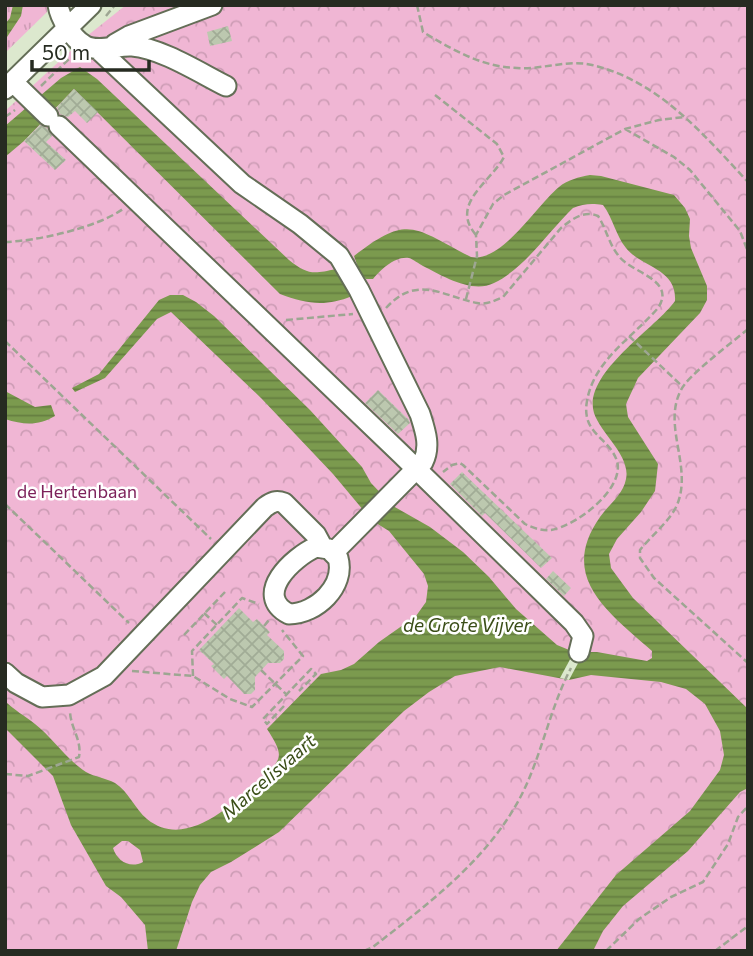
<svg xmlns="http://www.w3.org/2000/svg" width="753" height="956" font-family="Commissioner,sans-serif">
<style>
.grass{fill:url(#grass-tufts)}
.park{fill:url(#park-crowns)}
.water{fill:url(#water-rules);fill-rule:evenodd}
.pier{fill:#dce8ce}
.building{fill:url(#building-cross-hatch)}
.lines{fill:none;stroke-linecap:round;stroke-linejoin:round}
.minor-casing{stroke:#646e57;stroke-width:23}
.path{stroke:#9da692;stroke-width:2.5;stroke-dasharray:7 3.5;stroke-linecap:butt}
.minor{stroke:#fff;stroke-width:19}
.labels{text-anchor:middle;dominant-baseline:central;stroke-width:5;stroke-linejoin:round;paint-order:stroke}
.park-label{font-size:18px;fill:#7d225b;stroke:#fff}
.water-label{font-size:19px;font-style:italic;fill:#3a4e18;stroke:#fff}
</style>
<defs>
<pattern id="grass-tufts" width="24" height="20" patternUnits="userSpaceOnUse" patternTransform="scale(1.75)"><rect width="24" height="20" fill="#f0b6d4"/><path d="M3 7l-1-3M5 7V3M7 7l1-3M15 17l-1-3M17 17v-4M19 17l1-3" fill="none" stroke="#ce9db6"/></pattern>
<pattern id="park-crowns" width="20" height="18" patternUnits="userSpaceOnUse" patternTransform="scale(1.75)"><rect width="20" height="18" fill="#f0b6d4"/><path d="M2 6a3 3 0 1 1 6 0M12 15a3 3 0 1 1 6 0" fill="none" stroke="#ce9db6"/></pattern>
<pattern id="water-rules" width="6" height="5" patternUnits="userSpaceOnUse" patternTransform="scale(1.75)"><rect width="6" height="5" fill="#7b9a4e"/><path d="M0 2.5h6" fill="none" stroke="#657e40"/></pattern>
<pattern id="building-cross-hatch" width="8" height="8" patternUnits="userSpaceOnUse" patternTransform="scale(1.75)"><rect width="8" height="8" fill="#bcc8af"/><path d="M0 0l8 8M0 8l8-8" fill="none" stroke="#a1ac96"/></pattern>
</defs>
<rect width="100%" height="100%" fill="#dce8ce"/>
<path class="grass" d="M5 5H47V12L5 53Z"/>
<path class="park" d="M126 5H748V951H5V111L87 36Z"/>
<path class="water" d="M13 5H23L21 16 5 40V24L10 18Z
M80 67 97 79 289 260C308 275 313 274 336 269L352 296C326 307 306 304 280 294L74 89 24 141 5 157V126L61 78Z
M590 175 601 176 674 195 685 208 690 219 689 236 691 248 707 286V300L700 313 638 378 626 404 628 417 658 464 655 491 641 512 617 539 609 554 611 568 633 598 748 709V788L740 792 688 851 623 906 603 931 593 951H556L616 875 690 811 720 770 724 755 720 731 705 704 686 689 661 682 591 675 569 680 500 667 455 676 429 692 404 711 279 832 231 862 211 872 200 885 192 902 176 951H148L145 925 121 897 106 886 71 825 53 776 5 728V701C14 710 25 716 35 724 53 738 67 760 86 772 95 777 106 778 115 783 128 791 135 809 147 819 185 850 231 806 258 781 283 759 285 757 267 729L321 674 341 670 354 664 379 642 416 616 426 602 428 586 424 574 389 531 376 523 364 511 333 474 261 398 171 312 157 319 105 378 75 392 72 388 99 374 159 300 170 295H183L196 302 214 316 310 410 362 467 371 483 393 506 430 527 463 552 489 577 516 609 557 645 574 652H597L647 661 652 658V651C610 613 557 578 600 517 609 504 623 495 626 479 631 456 601 434 594 413 582 374 655 329 675 301 677 268 642 268 626 248 616 236 613 218 603 205 591 203 583 204 573 208 549 231 524 269 494 283 472 294 443 276 423 266 419 264 413 259 409 258 394 256 381 270 373 279H366L360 273 354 256C409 213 414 228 471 257 502 263 536 206 559 187 567 180 579 177 590 175ZM122 841H128L140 850 143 862C130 869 117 861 113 848Z
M5 391 35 407 51 405 55 416C38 426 24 425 5 419Z"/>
<path class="pier" d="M574 652H584L569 680 560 678Z"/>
<path class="building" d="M228 26 232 41 210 46 207 32Z
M74 89 98 112 87 123 75 111 68 117 60 114 57 107Z
M40 125 47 128 52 136 46 142 66 160 55 170 24 141Z
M378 390 409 420 410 423 398 434 365 403Z
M462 472 552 558 541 568 485 513 482 516 450 484Z
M553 571 571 588 564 596 546 579Z
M239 608 253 622 257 619 270 632 267 635 284 651V659L280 663H268L255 677V690L251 694H244L227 676 224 679 211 666 214 664 199 650Z"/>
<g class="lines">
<defs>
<path id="minor" d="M58 5C60 18 72 38 84 45 97 53 117 45 132 46 161 48 200 73 226 86
M115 44 129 36 212 5
M98 49 242 184 300 224 339 256 359 290 420 414C425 430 431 446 423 462L334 552
M13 82 48 116
M5 89 91 5
M59 126 401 454 574 623 583 636 579 652
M316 547 329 549 338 558C346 586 316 614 289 614 252 595 293 557 316 547Z
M5 673 16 683 42 697 69 695 104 676 265 507C272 502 276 500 284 503L316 535 323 548"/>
</defs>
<use href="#minor" class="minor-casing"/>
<path class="path" d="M417 5 423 32C453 50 482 67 517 68 542 70 567 59 592 65 659 81 703 134 748 182
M106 16 115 5
M41 86 71 57
M435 95 497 144 504 157C491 182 449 204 476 235
M5 117 15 110
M625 129 674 157 690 170 740 231 748 252
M5 242C37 241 96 228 123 209
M466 299 477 256 476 235 493 204 504 195 625 129 659 120 685 117
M386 308C417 274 442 296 477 303 486 305 494 301 503 297L561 228C572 219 584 210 598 216 606 228 609 244 618 255 630 273 677 279 658 308 632 338 594 360 587 401 581 434 609 437 617 461 625 489 576 526 551 530 542 531 533 528 525 524L463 465 460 463 452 465 443 472
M286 320 353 314
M748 329C734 341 687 376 681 390 662 426 693 467 677 505 670 521 651 536 640 550V558L654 578 748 663
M629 336 682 386
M5 341 211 539
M5 504 129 623
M204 613 217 625
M264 626 270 619
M184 635 225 592
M261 670 287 695
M132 671 193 676 230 699 252 707 303 656 282 630
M193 676 192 651 242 598 259 604
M284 706 267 724 263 719 311 669 316 674 299 691
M5 774 28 776 79 757C82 740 71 729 70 712
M364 951 373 947C429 903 489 859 522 794 542 754 550 708 571 668
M606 951 639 919 671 897 703 882 728 844 738 817 748 806
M715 951 748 926"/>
<use href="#minor" class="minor"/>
</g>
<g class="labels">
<g class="park-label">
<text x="77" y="491">de Hertenbaan</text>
</g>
<g class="water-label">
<text x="467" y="624">de Grote Vijver</text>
<text transform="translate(268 776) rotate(-41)">Marcelisvaart</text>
</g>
</g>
<rect width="753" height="956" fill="none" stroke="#262b21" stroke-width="14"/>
<path d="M32 60v10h117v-10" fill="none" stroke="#262b21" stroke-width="3.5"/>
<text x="42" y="60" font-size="21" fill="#262b21" stroke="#ffffff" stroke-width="5" paint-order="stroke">50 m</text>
</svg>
